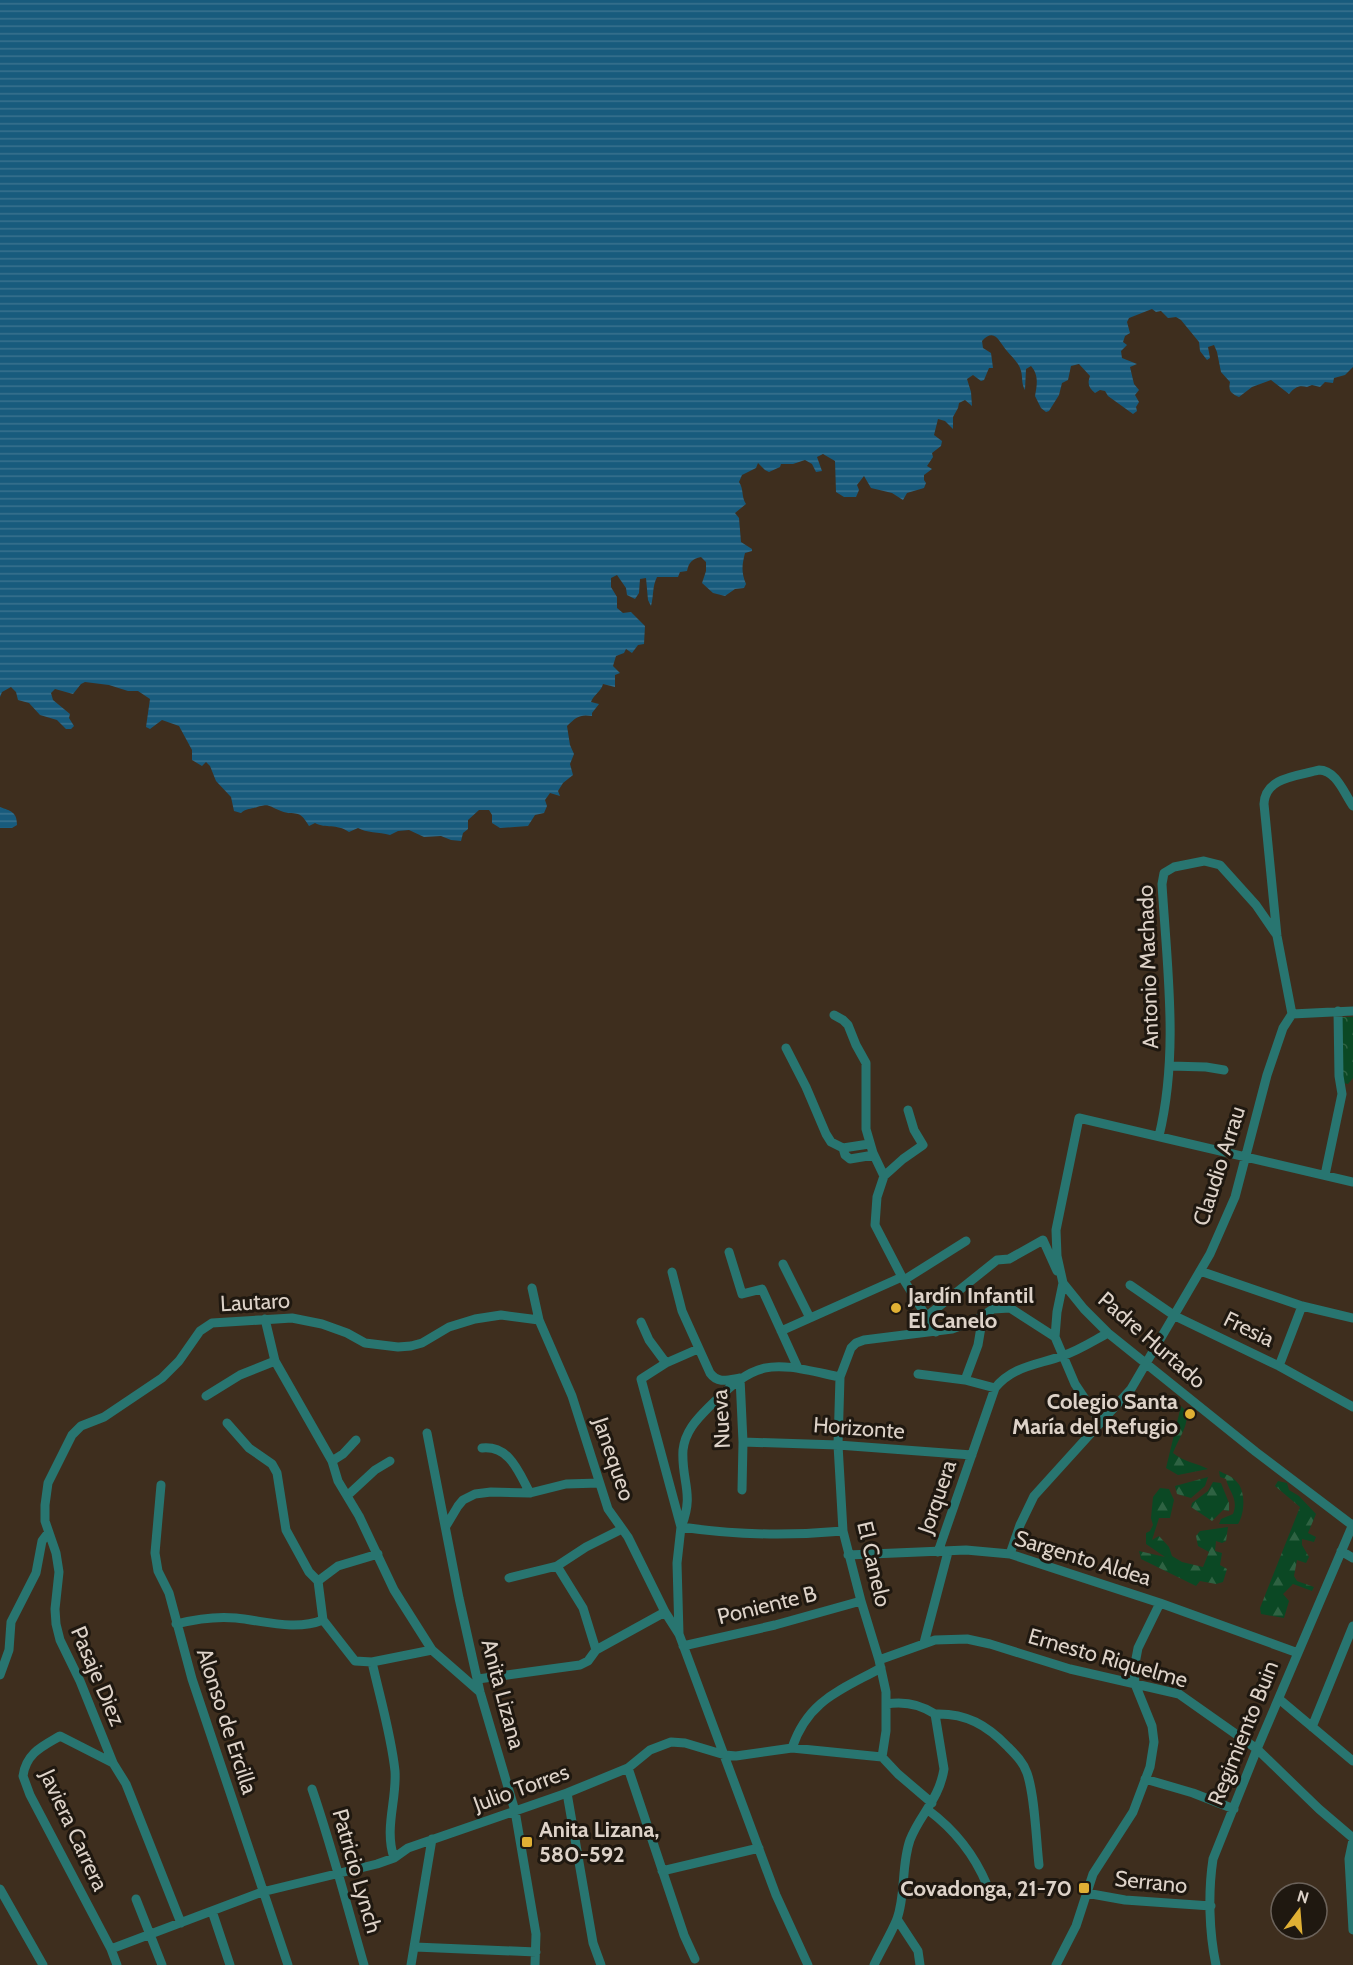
<svg xmlns="http://www.w3.org/2000/svg" width="1353" height="1965" font-family="Cabin,sans-serif">
<style>
.forest{fill:url(#forest-firs)}
.park{fill:url(#park-crowns)}
.water{fill:url(#water-rules)}
.lines{fill:none;stroke-linecap:round;stroke-linejoin:round}
.street{stroke:#287570;stroke-width:9}
.poi-dot{fill:#e0b034;stroke:#1f1810;stroke-width:2}
.labels{text-anchor:middle;dominant-baseline:central;stroke-width:6;stroke-linejoin:round;paint-order:stroke}
.street-label{font-size:22px;fill:#ddd2c8;stroke:#1f1810}
.poi-label{font-size:22px;font-weight:bold;fill:#ddd2c8;stroke:#1f1810;text-anchor:start}
</style>
<defs>
<pattern id="forest-firs" width="22" height="20" patternUnits="userSpaceOnUse" patternTransform="scale(1.5)"><rect width="22" height="20" fill="#0b4824"/><path d="M5 1l3.5 6h-7zM16 11l3.5 6h-7z" fill="#2e6242"/></pattern>
<pattern id="park-crowns" width="20" height="18" patternUnits="userSpaceOnUse" patternTransform="scale(1.5)"><rect width="20" height="18" fill="#0b4824"/><path d="M2 6a3 3 0 1 1 6 0M12 15a3 3 0 1 1 6 0" fill="none" stroke="#2e6242"/></pattern>
<pattern id="water-rules" width="6" height="5" patternUnits="userSpaceOnUse" patternTransform="scale(1.5)"><rect width="6" height="5" fill="#185b7d"/><path d="M0 2.5h6" fill="none" stroke="#39728e"/></pattern>
</defs>
<rect width="100%" height="100%" fill="#3e2e1e"/>
<path class="forest" d="M1181 1406 1187 1412C1188 1428 1178 1439 1173 1453 1184 1462 1197 1463 1208 1469L1178 1475 1166 1468Z
M1219 1471C1225 1474 1232 1476 1236 1481 1246 1490 1245 1513 1238 1524H1219L1221 1519 1233 1514C1239 1499 1229 1492 1226 1479L1220 1477Z
M1208 1477 1205 1486 1191 1498 1177 1494 1175 1486Z
M1278 1481 1287 1483 1289 1490 1299 1496 1316 1514 1308 1533 1316 1537 1314 1542 1302 1539V1545L1309 1557 1306 1563 1297 1560 1294 1576 1297 1581 1314 1587 1312 1591 1293 1584 1283 1594 1289 1601 1284 1618 1261 1614 1260 1608 1300 1507 1275 1486Z
M1213 1482 1221 1483 1229 1503V1511L1223 1510 1212 1521 1191 1507 1192 1503 1208 1491Z
M1160 1488 1169 1489 1174 1500 1170 1518H1159L1152 1540 1159 1536 1169 1547 1172 1556 1182 1562 1203 1567 1209 1552 1198 1546 1196 1536 1200 1531 1228 1527 1226 1541 1222 1543 1216 1541 1215 1551 1222 1553 1220 1565 1227 1569 1223 1582 1216 1584 1200 1581 1196 1586 1141 1559 1139 1551 1165 1557 1146 1544V1533L1150 1531 1153 1525 1151 1518 1153 1497Z"/>
<path class="park" d="M1340 1017H1353V1078L1348 1084 1343 1083Z"/>
<path class="water" d="M0 0H1353V367L1345 375 1334 378 1333 383 1325 382 1320 387 1312 385 1307 387C1299 385 1295 387 1289 394L1271 380 1252 387 1239 397C1231 393 1228 391 1230 382L1221 372 1217 352 1214 345 1208 347 1210 358 1207 360 1200 351 1199 342 1181 320 1176 317 1168 318 1161 311 1156 312 1152 309 1129 318 1127 322 1130 333 1125 336 1123 342 1127 345 1121 351 1122 358 1137 364 1130 367 1134 384 1139 390 1135 395 1139 402 1136 407 1137 411 1133 414 1108 396 1105 391 1100 390 1095 393C1089 388 1087 384 1090 376L1079 364 1071 366 1068 380 1062 383 1059 395 1049 411 1046 412 1041 408 1035 396C1037 385 1039 375 1031 366L1026 369 1025 390C1021 383 1023 378 1021 371 1019 363 1012 357 1007 351 999 342 995 327 982 341L983 348 991 353 993 368H989L984 380 981 381 973 375 967 379 971 392 972 406 965 400 959 403 958 408 953 417V429L945 421 938 419 934 435 942 441 941 446 932 453 933 457 927 466 932 469 924 475V480L926 483 924 488 907 493 903 500 892 493 871 488 864 476 857 485 859 490 856 497H844L836 492 835 461 823 454 817 457 822 471 816 472 812 464 805 460 793 464H781L780 467 769 472 765 470 758 463 756 468 742 475 739 482C744 489 741 497 746 504L735 513 739 518 741 542 752 549V551L745 553C742 565 741 572 746 584L744 588 735 589 725 596 713 593 702 583 706 571V562L701 557C692 559 689 562 687 571L680 572 678 577H657C652 587 654 595 651 606L648 600 646 578 640 579 639 593 635 599 627 595 626 588 617 575 611 578V587L617 597V608L623 613 631 612 645 626 644 644 638 645 632 653 626 649 624 653 616 656 613 666 620 673 615 675V687L603 684C601 692 594 694 591 702L599 704 592 713V716C580 714 576 717 567 726L570 745 574 754 570 764 573 775 563 783 558 791 560 796 550 793 545 800 547 806 544 813 535 815 528 826 500 828 492 823V815L489 810H479L468 820V829L463 833 461 841 451 840 441 836 424 837 409 830 398 831 390 835C379 832 366 833 358 828L349 832C336 823 326 829 315 823L309 826C298 807 296 817 281 811 267 805 269 803 254 808 249 809 245 809 241 813L234 811 231 797 216 781 210 766 206 762 202 766 192 760V750L179 726 162 720 150 729 146 727 150 699 138 691H128L109 685 85 682 81 684 73 694 55 689 51 693 53 700 70 714 69 718 74 726 71 729H66L57 720 40 715 29 703 18 700 16 692 11 687 2 692 0 697Z
M0 807C11 811 17 812 17 825L12 828H0Z"/>
<g class="lines">
<path class="street" d="M1292 1014 1353 1011
M834 1015 843 1020 848 1025 856 1045 866 1063V1129L873 1153 884 1176
M786 1048 806 1087 826 1134 831 1142 843 1148 869 1144
M1170 1066 1206 1067 1224 1070
M908 1110 914 1130 923 1145 903 1159 884 1176 877 1197 875 1225 902 1277 936 1332
M1159 1136C1179 1053 1167 968 1162 884L1164 873 1174 867 1204 861 1220 865 1256 905 1276 934
M843 1148 845 1155 850 1159 874 1155
M1325 1175 1342 1094 1339 1076 1338 1011
M729 1252 742 1294 762 1289 798 1368
M783 1264 810 1318
M1200 1271 1302 1306 1353 1318
M672 1272 682 1311 710 1373C718 1384 728 1380 740 1378
M904 1280 966 1241
M1130 1285 1175 1316 1279 1366 1353 1407
M532 1288 539 1320 572 1396 608 1509 628 1537 665 1612 679 1634
M927 1316 997 1260 1009 1259 1043 1240 1057 1271
M265 1319 275 1361 332 1461 338 1481 359 1516 394 1590 432 1650 480 1692
M641 1322 649 1340 666 1363
M781 1331 902 1277
M1055 1337 1057 1312 1063 1283
M698 1349 666 1363 641 1379 681 1527 677 1563 679 1634 776 1895 808 1965
M1279 1366 1302 1306
M918 1374 965 1380 995 1388
M740 1378 743 1442 742 1490
M965 1380 978 1345 983 1315
M206 1396 240 1375 275 1361
M227 1423 249 1448 272 1464 277 1473 286 1530 309 1572 318 1581 323 1620 355 1661 372 1662 432 1650
M427 1433 459 1598 480 1692 515 1811 536 1934 535 1965
M743 1442 838 1445 972 1455
M482 1448C510 1445 519 1473 530 1493
M332 1461 343 1454 356 1440
M161 1485 155 1553 158 1571 169 1593 192 1679 288 1965
M348 1495 375 1470 390 1461
M1352 1525 1256 1452 1108 1333 1084 1309 1063 1283 1057 1256 1056 1230 1079 1118 1353 1182
M446 1526 458 1506 463 1500 475 1494 491 1492 530 1493 566 1484 599 1483
M681 1527C695 1494 681 1481 683 1450 685 1432 696 1420 708 1408 760 1355 773 1363 840 1377
M681 1527C735 1535 788 1536 843 1531
M1341 1551 1353 1558
M938 1552 995 1388C1013 1366 1037 1365 1062 1356 1078 1351 1093 1341 1108 1333
M1010 1554 1020 1525 1034 1496 1131 1389 1210 1254 1235 1197 1267 1075 1283 1028 1292 1014 1277 936 1264 804C1265 777 1298 776 1319 770 1336 770 1344 793 1353 806
M848 1555 966 1550 1010 1554 1160 1603 1298 1653
M557 1566 583 1608 596 1650
M509 1578 557 1566 586 1547 622 1529
M318 1581 338 1566 378 1554
M176 1624C196 1619 216 1616 236 1618 265 1621 295 1631 323 1620
M924 1643 948 1552
M683 1646 775 1625 861 1601
M879 1660 935 1640 967 1639 990 1644 1070 1669 1179 1694 1257 1749 1319 1809 1353 1838
M372 1662C380 1698 391 1734 395 1771 397 1800 384 1828 394 1858
M0 1675 9 1650 11 1622 36 1573 42 1541 48 1533
M478 1679 580 1665 588 1661 596 1650 665 1612
M1279 1699 1353 1761
M886 1704C904 1701 920 1704 935 1714
M935 1714C966 1713 987 1725 1008 1747 1016 1755 1023 1762 1027 1773 1035 1796 1036 1839 1039 1865
M1312 1727 1353 1626
M792 1748C808 1700 841 1690 881 1668
M882 1757 886 1731V1692L879 1660 861 1601 843 1531 838 1445 840 1377 851 1348 856 1343 864 1340 952 1329 976 1320 993 1309 1010 1308 1055 1337 1075 1384 1101 1423
M113 1763 80 1681 60 1640 56 1624 55 1609 59 1572 56 1553 45 1521V1505L48 1483 72 1435 81 1426 104 1417 162 1378 179 1361 200 1331 212 1323 292 1318 322 1324 347 1333 365 1343 398 1347 411 1346 422 1343 449 1327 475 1319 501 1315 539 1320
M628 1768 684 1935 695 1959
M1145 1779 1193 1793 1234 1809
M312 1789C332 1847 347 1906 364 1965
M567 1793 593 1943 601 1965
M928 1810C955 1830 974 1854 987 1885
M1353 1840 1349 1859 1353 1930
M662 1871 759 1848
M0 1889 43 1965
M1086 1893 1125 1900 1211 1906
M136 1899 162 1965
M212 1911 230 1965
M897 1919 918 1951 920 1965
M415 1947 536 1952
M111 1949 262 1892 377 1864 394 1858 408 1848 567 1793 628 1768 650 1750 671 1742 685 1743 725 1755 736 1756 792 1748 882 1757 898 1774 932 1803
M117 1965 111 1949 30 1795 23 1776C26 1753 43 1746 60 1736L113 1763 126 1784 181 1923
M411 1965 432 1839
M874 1965C881 1950 891 1934 897 1919 906 1894 901 1865 910 1840 920 1814 939 1800 944 1769L935 1714
M1056 1965 1076 1926 1093 1874 1133 1812 1150 1767 1154 1742 1152 1726 1135 1684 1134 1669 1138 1648 1160 1603
M1216 1965C1209 1932 1208 1892 1213 1859L1257 1749 1353 1524"/>
</g>
<g class="poi-dot">
<circle cx="896" cy="1308" r="6"/>
<circle cx="1190" cy="1414" r="6"/>
<rect x="521" y="1836" width="12" height="12" rx="3"/>
<rect x="1078" y="1882" width="12" height="12" rx="3"/>
</g>
<g class="labels">
<g class="street-label">
<text transform="translate(1148 967) rotate(-92)">Antonio Machado</text>
<text transform="translate(1219 1166) rotate(-72)">Claudio Arrau</text>
<text transform="translate(255 1302) rotate(-3)">Lautaro</text>
<text transform="translate(1249 1329) rotate(26)">Fresia</text>
<text transform="translate(1152 1340) rotate(41)">Padre Hurtado</text>
<text transform="translate(721 1419) rotate(-93)">Nueva</text>
<text transform="translate(859 1428) rotate(4)">Horizonte</text>
<text transform="translate(614 1459) rotate(71)">Janequeo</text>
<text transform="translate(937 1497) rotate(-71)">Jorquera</text>
<text transform="translate(1083 1558) rotate(17)">Sargento Aldea</text>
<text transform="translate(874 1564) rotate(77)">El Canelo</text>
<text transform="translate(767 1605) rotate(-14)">Poniente B</text>
<text transform="translate(1108 1658) rotate(16)">Ernesto Riquelme</text>
<text transform="translate(98 1676) rotate(67)">Pasaje Diez</text>
<text transform="translate(503 1694) rotate(75)">Anita Lizana</text>
<text transform="translate(227 1721) rotate(72)">Alonso de Ercilla</text>
<text transform="translate(1243 1733) rotate(-68)">Regimiento Buin</text>
<text transform="translate(521 1788) rotate(-20)">Julio Torres</text>
<text transform="translate(74 1830) rotate(65)">Javiera Carrera</text>
<text transform="translate(357 1871) rotate(74)">Patricio Lynch</text>
<text transform="translate(1151 1882) rotate(6)">Serrano</text>
</g>
<g class="poi-label">
<text x="908" y="1295">Jardín Infantil<tspan x="908" dy="25">El Canelo</tspan></text>
<text x="1178" y="1401" text-anchor="end">Colegio Santa<tspan x="1178" dy="25">María del Refugio</tspan></text>
<text x="539" y="1829">Anita Lizana,<tspan x="539" dy="25">580-592</tspan></text>
<text x="1072" y="1888" text-anchor="end">Covadonga, 21-70</text>
</g>
</g>
<g transform="translate(1299 1911) rotate(16)"><circle r="28" fill="#1f1810" stroke="#6b625a" stroke-width="1.5"/>
<path d="M0-4.5L10 22L0 15L-10 22Z" fill="#e0b034"/>
<text y="-9" font-size="16" font-weight="bold" text-anchor="middle" fill="#ddd2c8">N</text>
</g>
</svg>
